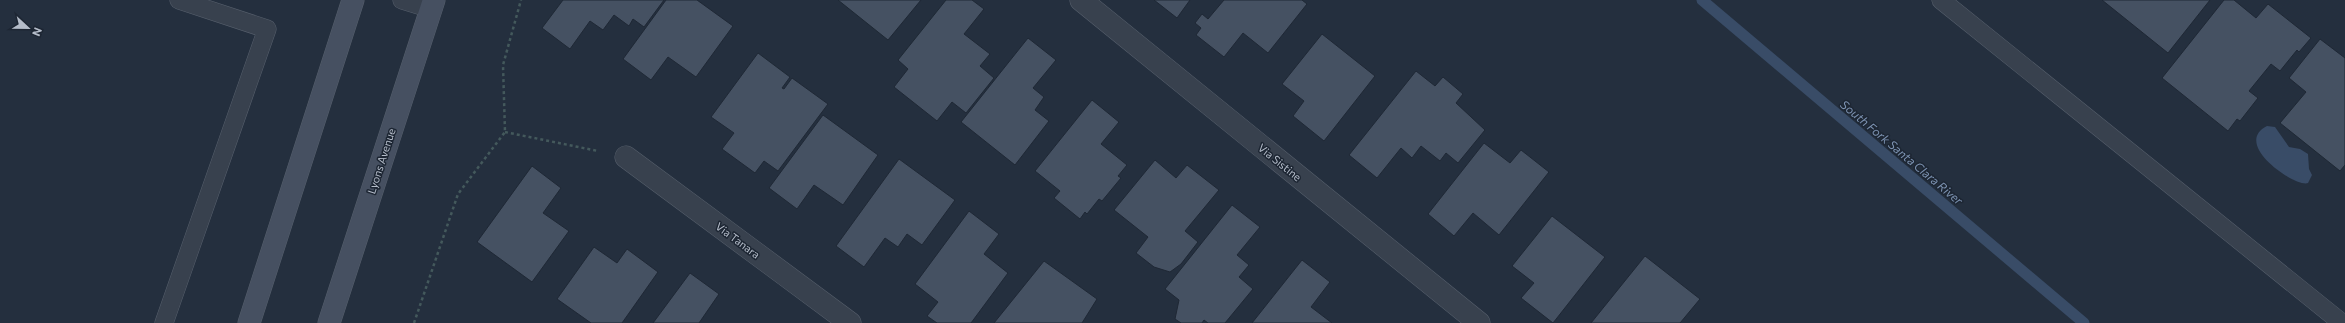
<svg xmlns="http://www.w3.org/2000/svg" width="2345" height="323" font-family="Commissioner,sans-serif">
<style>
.water{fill:#394c67}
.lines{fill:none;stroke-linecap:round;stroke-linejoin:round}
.stream{stroke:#394c67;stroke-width:11}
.building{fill:#455162;stroke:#1f2835}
.lane-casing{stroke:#565f6c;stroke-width:19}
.street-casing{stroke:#565f6c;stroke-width:23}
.secondary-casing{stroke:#565f6c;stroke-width:23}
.path{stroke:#44595c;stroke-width:2.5;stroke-dasharray:3 3;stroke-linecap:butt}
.lane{stroke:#38414e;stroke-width:18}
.street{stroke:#38414e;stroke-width:22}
.secondary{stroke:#465061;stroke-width:22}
.labels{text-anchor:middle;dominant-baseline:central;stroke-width:3;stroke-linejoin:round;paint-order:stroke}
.street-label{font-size:11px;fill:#b4bcc9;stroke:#1d2633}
.water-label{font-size:12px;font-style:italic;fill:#7c92b1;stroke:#1d2633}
</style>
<rect width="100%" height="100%" fill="#242f3e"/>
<path class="water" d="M2267 126 2275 127 2289 147 2300 149 2308 154 2309 169 2312 175 2308 183C2296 188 2231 144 2267 126Z"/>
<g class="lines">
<path class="stream" d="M1702 0 2084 323"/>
</g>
<path class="building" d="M563 0H664L644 27 633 19 629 26 614 15 603 30 590 21 570 49 542 28Z
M666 0H697L733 26 696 77 668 57 651 80 623 59Z
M838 0H921L888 40Z
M946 0H972L984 9 964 34 990 54 980 66 994 78 966 113 952 102 937 121 894 87 908 69 898 60Z
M1154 0H1190L1177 18Z
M1224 0H1302L1307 4 1268 53 1243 33 1224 57 1196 35 1201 28 1195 23 1202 14 1208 19Z
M2102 0H2210L2168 53Z
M2224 0H2234L2256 18 2268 4 2311 38 2299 52 2297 50 2280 71 2271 64 2249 91 2258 98 2240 121 2237 119 2228 131 2162 78Z
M1322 34 1375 76 1324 141 1293 116 1304 101 1282 84Z
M1028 38 1056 60 1033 88 1044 97 1035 110 1049 121 1015 165 961 122Z
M2320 39 2345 58V165L2340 171 2280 123 2306 92 2289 78Z
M758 53 790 77 782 88 784 89 792 78 828 104 778 171 764 161 755 173 722 149 734 133 711 117Z
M1416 71 1435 86 1443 77 1463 94 1456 103 1485 130 1458 163 1446 153 1440 161 1421 146 1412 158 1401 148 1377 178 1349 155Z
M1092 100 1119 122 1101 144 1127 165 1118 176 1121 178 1102 201 1099 199 1087 214 1085 212 1080 219 1054 198 1060 191 1035 171Z
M823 115 878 155 843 205 814 185 797 209 769 188Z
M1484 143 1510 163 1521 150 1549 172 1499 235 1473 213 1454 236 1428 214Z
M899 159 955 200 922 245 907 234 898 247 885 238 864 267 836 246Z
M1155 160 1176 178 1187 165 1219 190 1185 231 1198 242 1181 264 1170 272 1154 267 1136 253 1148 237 1114 210Z
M532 166 561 188 543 213 569 231 532 282 477 242Z
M1232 205 1260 227 1237 255 1249 265 1239 277 1253 289 1225 323H1208L1204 320 1202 323H1181L1175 319 1179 300 1165 289Z
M969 211 999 234 984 254 1008 273 971 323H937L927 316 938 302 915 284Z
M1552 216 1605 257 1553 323 1521 298 1534 283 1512 266Z
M594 247 617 263 627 249 658 272 622 323H591L557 299Z
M1645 256 1700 299 1680 323H1591Z
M1302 260 1330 282 1311 307 1332 323H1252Z
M1044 261 1097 299 1082 323H994Z
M690 273 719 294 699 323H653Z"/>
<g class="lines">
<defs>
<path id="lane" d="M402 0 431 9
M1941 0 2342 323
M164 323 267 29 179 0"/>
<path id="street" d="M1081 0 1479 323
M626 157 850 323"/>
<path id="secondary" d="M249 323 353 0
M329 323 434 0"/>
</defs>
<use href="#lane" class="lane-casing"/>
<use href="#street" class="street-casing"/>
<use href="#secondary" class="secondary-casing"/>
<path class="path" d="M505 132 598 151
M414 323 458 194 505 132 503 65 521 0"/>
<use href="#lane" class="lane"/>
<use href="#street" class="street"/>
<use href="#secondary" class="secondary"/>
</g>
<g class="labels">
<g class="street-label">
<text transform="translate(381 161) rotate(-72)">Lyons Avenue</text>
<text transform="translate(1280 162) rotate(39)">Via Sistine</text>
<text transform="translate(738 240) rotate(37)">Via Tanara</text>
</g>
<g class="water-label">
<text transform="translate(1902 152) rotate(40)">South Fork Santa Clara River</text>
</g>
</g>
<g transform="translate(28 28) rotate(112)" stroke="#1d2633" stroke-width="3" paint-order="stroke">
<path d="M0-3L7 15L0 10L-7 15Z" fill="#b4bcc9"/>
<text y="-6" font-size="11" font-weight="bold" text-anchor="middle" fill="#b4bcc9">N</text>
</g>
</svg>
